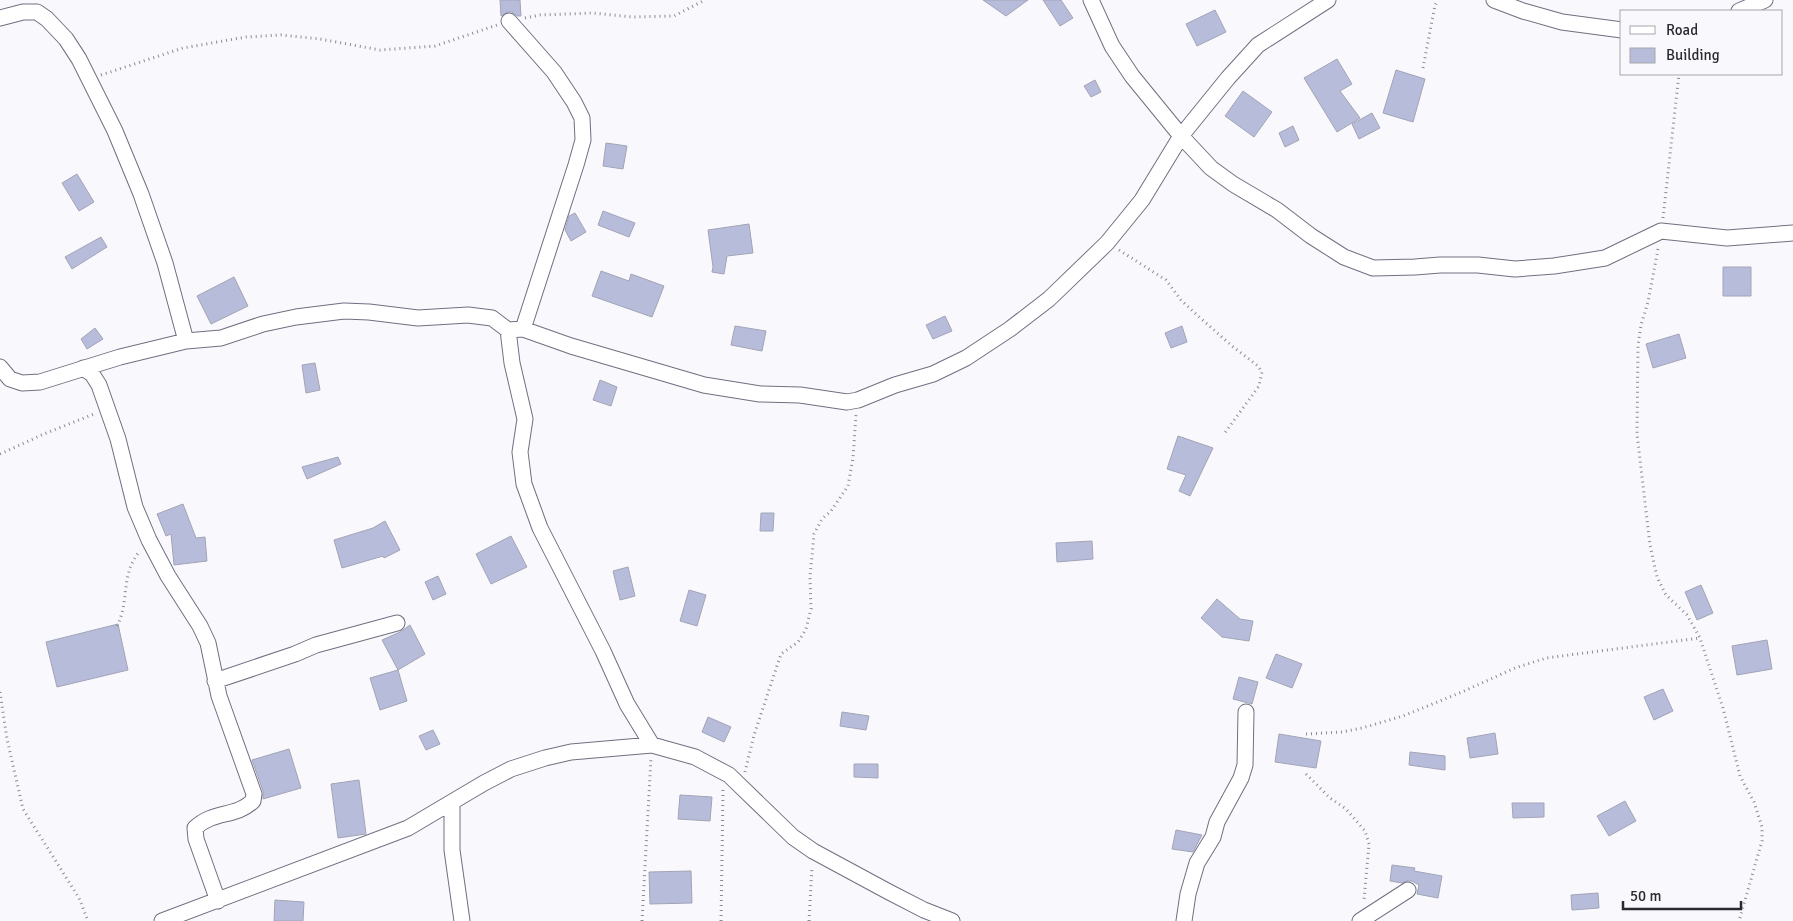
<svg xmlns="http://www.w3.org/2000/svg" width="1793" height="921" font-family="Signika,sans-serif">
<style>
.building{fill:#b8bcdb;stroke:#a2a4b6}
.lines{fill:none;stroke-linecap:round;stroke-linejoin:round}
.minor-casing{stroke:#6e7080;stroke-width:17}
.path{stroke:#8a8b91;stroke-width:3;stroke-dasharray:1 4;stroke-linecap:butt}
.minor{stroke:#fff;stroke-width:15}
</style>
<rect width="100%" height="100%" fill="#f9f9fd"/>
<path class="building" d="M500 0H520L521 16H517L512 12H508L501 16Z
M983 0H1028L1006 16Z
M1043 0H1061L1073 18 1060 26Z
M1215 10 1226 32 1197 46 1186 24Z
M1337 59 1352 84 1340 91 1360 118 1337 132 1304 78Z
M1396 70 1425 79 1413 122 1383 113Z
M1095 80 1101 92 1091 97 1084 86Z
M1243 91 1272 112 1254 137 1225 116Z
M1372 113 1380 128 1359 139 1352 124Z
M1293 126 1299 140 1285 147 1279 133Z
M606 143 627 146 623 169 603 166Z
M77 174 94 202 79 211 62 183Z
M603 211 635 223 629 237 598 225Z
M575 213 586 232 571 241 565 230 569 216Z
M749 224 753 253 727 256 724 274 712 272 713 267 708 230Z
M101 237 107 247 72 269 65 257Z
M1723 267H1751V296H1723Z
M601 271 629 281 631 274 664 286 652 317 592 296Z
M234 277 248 306 211 324 197 296Z
M945 316 952 331 933 339 926 325Z
M735 326 766 331 762 351 731 345Z
M1182 326 1187 342 1171 348 1165 333Z
M95 328 103 339 87 349 81 339Z
M1679 334 1686 358 1653 368 1646 344Z
M315 363 320 390 306 393 302 365Z
M600 380 617 387 611 406 593 400Z
M1178 436 1213 448 1190 496 1179 491 1186 475 1167 469Z
M338 457 341 464 307 479 302 467Z
M183 504 196 538 205 537 207 561 174 565 171 534 166 536 157 514Z
M761 513H774L773 531H760Z
M385 521 400 550 384 558 383 556 342 568 334 540 373 528Z
M511 536 527 567 491 584 476 554Z
M1092 541 1093 559 1057 562 1056 543Z
M628 567 635 596 620 600 613 571Z
M438 576 446 594 433 600 425 582Z
M1701 585 1713 613 1697 620 1685 592Z
M689 590 706 595 697 626 680 621Z
M1217 599 1240 619 1253 621 1249 641 1222 637 1201 618Z
M118 624 128 670 57 687 46 642Z
M410 625 425 654 398 670 382 640 400 632Z
M1767 640 1772 669 1737 675 1732 646Z
M1276 654 1302 664 1292 688 1266 678Z
M398 670 407 701 380 710 370 678Z
M1239 677 1258 682 1252 704 1233 699Z
M1663 689 1673 711 1654 720 1644 697Z
M842 712 869 716 866 730 840 726Z
M708 717 731 727 724 742 702 732Z
M433 730 440 744 426 750 419 736Z
M1495 733 1498 754 1470 758 1467 738Z
M1279 734 1321 741 1316 768 1275 762Z
M289 749 301 788 263 799V791L252 760Z
M1410 752 1445 756V770L1409 765Z
M854 764H878V778L854 777Z
M359 780 366 834 338 838 331 784Z
M680 795 712 797 710 821 678 819Z
M1625 801 1636 821 1609 836 1597 816Z
M1512 803H1544V817L1513 818Z
M1176 830 1202 835 1193 852 1172 849Z
M1392 865 1415 868 1414 871 1442 876 1438 898 1417 894 1419 885 1412 881H1407L1402 883 1390 881Z
M691 871 692 903 650 904 649 872Z
M1598 893 1599 908 1572 910 1571 895Z
M275 900 304 902 303 921H274Z"/>
<g class="lines">
<defs>
<path id="minor" d="M1091 0 1112 46 1132 76 1181 136 1211 168 1233 184 1277 210 1311 236 1344 257 1373 268 1415 267 1440 265H1478L1515 269 1554 266 1605 258 1661 231 1727 238 1793 233
M1494 0 1523 11 1562 22 1622 30
M1739 11 1765 0
M0 18 23 12H37L47 19 66 39 79 59 115 131 141 194 165 263 186 341
M509 21 554 72 574 102 582 118 583 140 576 165 523 329
M508 330 512 363 525 419 520 452 524 484 540 528 603 651 627 704 652 745
M0 367 10 379 22 383 40 382 120 357 186 341 221 338 263 324 296 317 344 311 369 312 418 318 468 315 492 318 508 330 523 329 571 346 704 385 760 394 800 395 847 402 858 400 895 385 933 374 966 358 1010 329 1049 299 1107 243 1142 200 1181 136 1228 78 1258 45 1328 0
M83 368 92 374 99 385 118 439 135 507 149 540 168 576 200 626 208 643 219 696 254 794 253 801C235 818 214 810 195 828L196 839 218 901
M215 681 295 654 316 645 397 623
M452 802V850L462 921
M162 921 408 828 484 783 511 769 545 758 571 752 652 745 695 757 729 775 793 837 813 851 889 892 924 910 952 921
M1184 921 1188 894 1197 863 1213 837 1217 822 1241 778 1245 765 1246 712
M1360 921 1408 890"/>
</defs>
<use href="#minor" class="minor-casing"/>
<path class="path" d="M525 18 540 15 593 13 633 17 674 16 705 0
M1423 68 1435 5 1438 0
M101 75 183 48 246 37 281 35 320 39 380 50 435 46 497 25
M1663 218 1679 74
M1658 249 1648 302 1641 325 1638 345 1637 434 1650 545 1657 577 1666 595 1687 615 1700 638 1723 708 1740 776 1754 802 1762 827V841L1739 921
M1119 250 1166 280 1181 300 1197 315 1232 346 1258 366 1262 372 1259 386 1224 434
M0 454 44 434 94 414
M117 626C130 601 120 576 139 552
M0 692 7 739 23 809 79 898 88 921
M1306 734 1342 732 1362 728 1403 716 1462 692 1515 668 1546 658 1700 638
M745 772 754 735 781 654 798 642 806 629 811 609 810 577 814 534 822 519 831 511 848 486 853 458 856 415
M1306 774 1330 798 1346 809 1365 831 1369 844 1364 900
M642 921 651 758
M721 921 723 790
M809 921 812 867"/>
<use href="#minor" class="minor"/>
</g>
<rect x="1620" y="10" width="162" height="65" fill="#f9f9fd" stroke="#a6a6ab"/>
<rect x="1630" y="26" width="25" height="8" fill="#ffffff" stroke="#a6a6ab"/>
<text x="1666" y="35" font-size="15" fill="#292a31">Road</text>
<rect x="1630" y="48" width="25" height="15" fill="#b8bcdb" stroke="#a6a6ab"/>
<text x="1666" y="60" font-size="15" fill="#292a31">Building</text>
<path d="M1623 901v8h118v-8" fill="none" stroke="#292a31" stroke-width="2.5"/>
<text x="1630" y="901" font-size="15" fill="#292a31" stroke="#f9f9fd" stroke-width="4" paint-order="stroke">50 m</text>
</svg>
